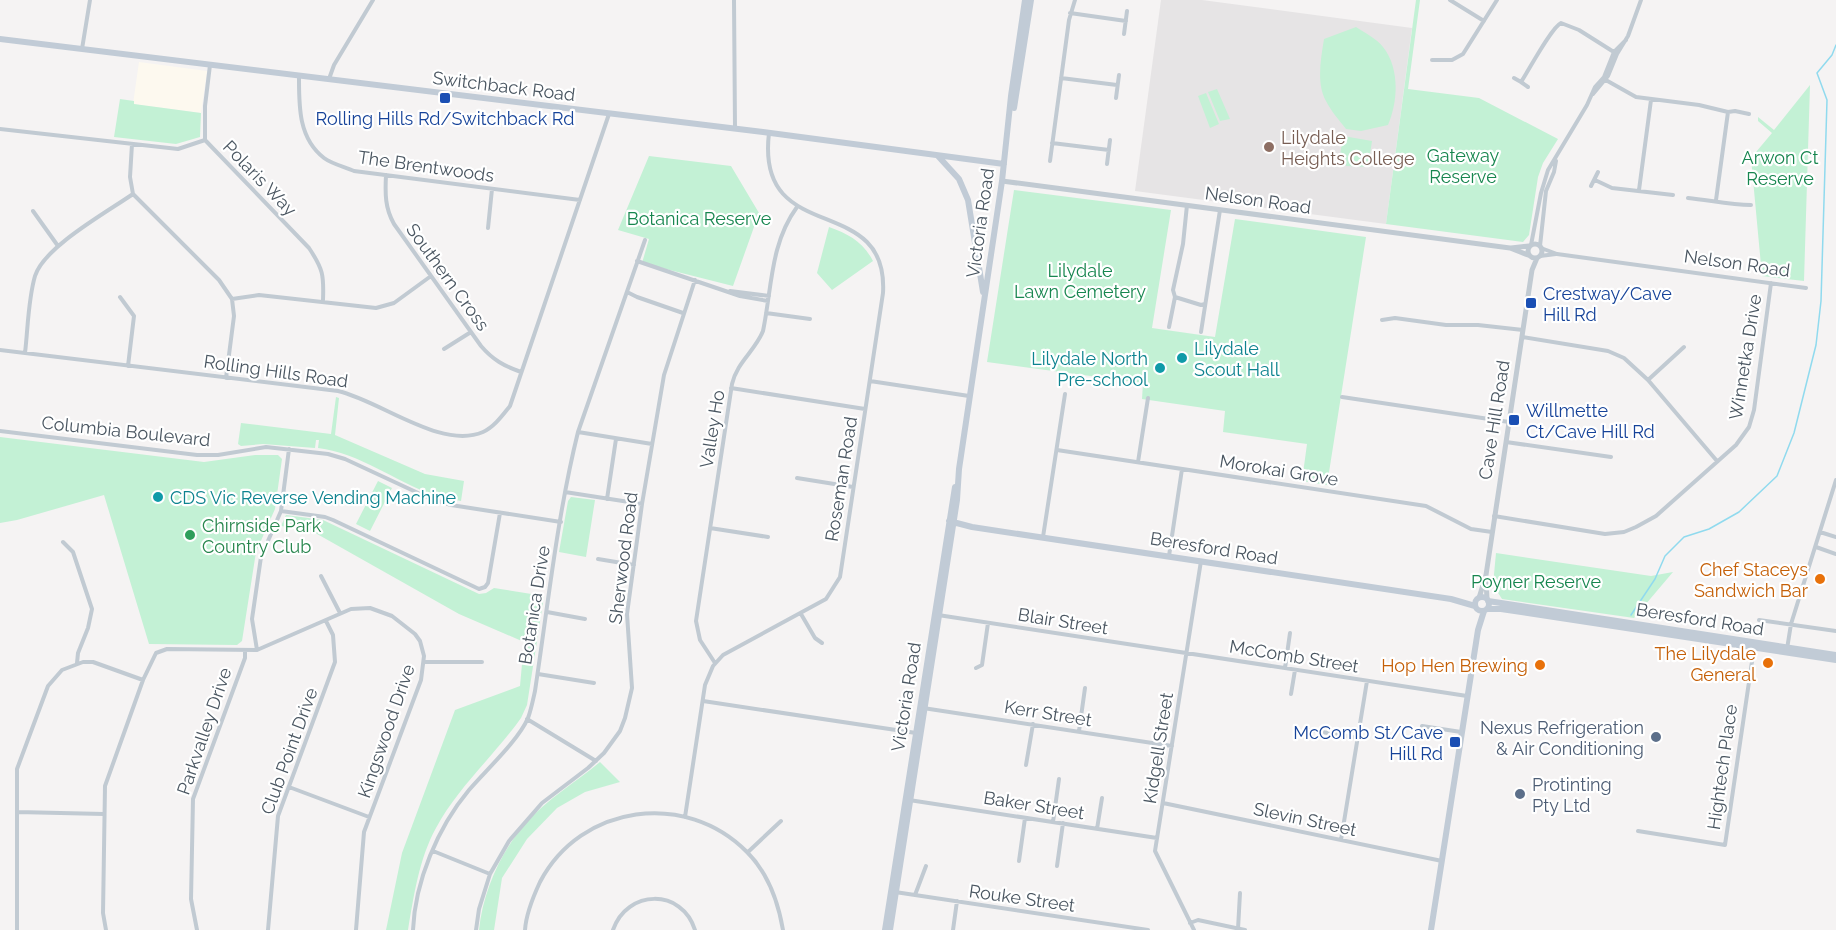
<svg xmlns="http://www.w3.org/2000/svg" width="1836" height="930" font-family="Raleway,sans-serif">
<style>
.commercial{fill:#fdf9ef}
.education{fill:#e6e4e5}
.green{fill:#c3f1d5}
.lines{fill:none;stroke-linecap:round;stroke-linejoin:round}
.stream{stroke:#90daee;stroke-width:1.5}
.minor{stroke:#c1cad2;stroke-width:4}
.tertiary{stroke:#c1cad2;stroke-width:5}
.secondary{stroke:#c1cbd6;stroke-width:6}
.transit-dot{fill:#1a4fb4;stroke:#fff;stroke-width:2}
.education-dot{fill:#8d6e63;stroke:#fff;stroke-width:2}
.culture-dot{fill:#0f9aa8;stroke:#fff;stroke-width:2}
.leisure-dot{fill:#2e9e5b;stroke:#fff;stroke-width:2}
.food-dot{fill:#e8710a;stroke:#fff;stroke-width:2}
.service-dot{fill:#5c6f8a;stroke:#fff;stroke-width:2}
.labels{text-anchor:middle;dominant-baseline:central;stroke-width:4.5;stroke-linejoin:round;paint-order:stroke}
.street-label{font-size:18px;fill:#4a5661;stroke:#fff}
.transit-label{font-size:18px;fill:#164399;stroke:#fff;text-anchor:start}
.education-label{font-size:18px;fill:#785e54;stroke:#fff;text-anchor:start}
.park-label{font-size:18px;fill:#17864f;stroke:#fff}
.culture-label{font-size:18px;fill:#0d838f;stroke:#fff;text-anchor:start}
.leisure-label{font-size:18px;fill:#27864d;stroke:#fff;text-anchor:start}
.food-label{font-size:18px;fill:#c56008;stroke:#fff;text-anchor:end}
.service-label{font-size:18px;fill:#4e5e75;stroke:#fff;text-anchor:end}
</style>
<rect width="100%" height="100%" fill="#f5f3f3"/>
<path class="commercial" d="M139 62 207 71 201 113 133 104Z"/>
<path class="education" d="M1161 0H1202L1412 28 1386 224 1135 191Z"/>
<path class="green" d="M1416 0H1420L1408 89 1479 98 1558 139 1543 163 1538 177 1529 235 1523 242 1386 224Z
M1356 27C1365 33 1377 39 1383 47 1400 68 1398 102 1388 125L1361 131 1346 129C1339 120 1331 111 1326 101 1316 83 1321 58 1324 39Z
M1810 85 1804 281 1762 276 1751 158 1772 133 1758 121V117L1774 130Z
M1217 89 1230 119 1220 121 1208 92Z
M1206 93 1219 124 1210 128 1198 96Z
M120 99 134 101V104L201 113 200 137 176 144 114 137Z
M1343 136 1372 141 1368 167 1346 166V163L1339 162Z
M649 156 731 166 759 213 733 286 642 263 649 239 618 230Z
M1014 190 1171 210 1152 328 1215 337 1235 219 1366 237 1327 485 1302 481 1307 444 1223 432 1225 411 1142 399 1143 383 987 362Z
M829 227C849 234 863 242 873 261L832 290 817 273Z
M336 397 339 398 335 435 425 474 464 481 461 501C452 499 442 498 434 495 394 481 360 453 318 448L319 440H316L315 448 263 444 241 446 238 444 241 423 331 434Z
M0 437 204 462 255 455H278L282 459 275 509 256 552 242 641 237 645 149 644 104 495 17 520 0 523Z
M378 481 392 488 370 531 356 524Z
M571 497 595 500 586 557 559 552 568 501Z
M286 515 323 520 479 594 486 593 494 588 544 596 527 705 521 718C494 756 458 787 436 828 419 859 414 895 408 930H386L402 853 455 710 520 686 524 642 459 614 310 530 281 526Z
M1496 553 1651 576 1673 572 1634 618 1502 599 1493 585Z
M600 762 620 782 585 792 557 808 527 839 502 878 494 930H479C483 892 500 853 525 824 546 800 576 782 600 762Z"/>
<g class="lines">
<path class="stream" d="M1631 615 1655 579 1665 556 1684 537 1709 529 1739 512 1777 476 1794 433 1816 345 1821 301 1827 100 1817 73 1832 55 1836 45"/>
<path class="minor" d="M734 0 735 128
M1450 0 1484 21
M1070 13 1126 21
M1124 34 1127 11
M82 49 90 0
M1432 60H1452L1463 54 1497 0
M210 65 205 106V140L309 248C323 269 324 275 323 300
M299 76C299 105 298 138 324 158 332 164 345 167 354 171L580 200
M1061 78 1117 85
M1514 78 1521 82C1529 70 1551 28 1561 23L1579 30 1617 54
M329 79 334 65 373 0
M1604 79 1636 97 1699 105 1728 112 1735 111 1749 114
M1521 82 1528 87
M1593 94 1608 76 1617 54 1628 36 1641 0
M1116 98 1119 75
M0 129 178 149 205 140
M1052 143 1109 150
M132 144 130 177 133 194 219 280 232 299 234 316 226 378
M1050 161 1069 20 1075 0
M1107 164 1110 140
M386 175C385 194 385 208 394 224L481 346C493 360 504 366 521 372
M1595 180 1612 188 1673 195
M1591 186 1598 172
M1639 190 1651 100
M1688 198C1709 200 1730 205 1751 205
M1716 200 1728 112
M33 211 58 246
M488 228 492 189
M1531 245 1541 193 1548 170 1587 105 1595 87 1604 77 1614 52 1626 40
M1540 246 1546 191 1554 172 1556 161
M1541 248 1557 254 1806 288
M1540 256 1556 254
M637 261 740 296 768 301
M730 291 769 296
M627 292 637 297 683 313
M120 297 134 316 128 366
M1175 297 1201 305 1205 304
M232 299 259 295 376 308 394 303 431 276
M766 313 810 319
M1382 320 1395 318 1446 325H1478L1523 330
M1169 327 1175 297 1173 290 1183 244 1187 205
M1201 332 1220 210
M1522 337 1608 351 1624 358 1648 380 1717 461
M444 349 471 332
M0 350 338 391C381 401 441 450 483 432 494 427 502 416 510 406L609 114
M25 353C28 328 28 300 35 276 44 247 107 212 133 194
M1648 380 1684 347
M870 381 969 396
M731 388 865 409
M1342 397 1509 422
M0 431 197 455H218L266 447 328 454 345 459 431 499 451 505 561 522
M578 432 652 444
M1506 442 1611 457
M1057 450 1426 506 1471 529 1492 532
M1138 462 1148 398
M797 478 853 487
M565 492 642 504
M607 499 616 439
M281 511 325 517 333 520 479 589 485 587 488 583 500 513
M1494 516 1605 534 1624 532 1636 527 1656 516 1736 445 1749 427 1754 410 1771 283
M710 528 768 537
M1820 532 1836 537
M1043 537 1065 394
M63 542 73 552 92 609 88 628 78 653 77 663
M1816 547 1836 554
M1169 556 1182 469
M598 559 634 565
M321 576 340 613
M547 612 585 619
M801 614 815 638 822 643
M938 615 1467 696
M1759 620 1836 631
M1787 649 1791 624 1836 480
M257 650 252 619 261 557 281 511 289 449
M425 662H482
M715 663 700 640 696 621 732 384C737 362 755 351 763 331 772 288 770 244 797 207
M976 668 982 665 988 623
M1285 668 1290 633
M538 674 594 683
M1291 694 1295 670
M703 701 916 733
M923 708 1172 746
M527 719 596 761
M1422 726 1461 732
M1310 730 1358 738
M1079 731 1085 688
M1026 765 1033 724
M289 787 369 817
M909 800 1157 838
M1163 803 1442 861
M17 812 104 814
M685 817 705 685 713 666 723 655 826 599 840 577 883 293C889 190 755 249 769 133
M1053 822 1059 779
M1097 829 1102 798
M1638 831 1725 845 1754 648
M1341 840 1367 681
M433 851 490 874
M748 852 781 821
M1019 861 1025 818
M1057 866 1063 823
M895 892 1148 930
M915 895 926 866
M1190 923 1198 920 1245 930
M1238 929 1240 893
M17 930V769L48 686 62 670 83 662H93L143 680
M106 930 103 913 105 786 143 680 156 653 167 649 257 650 351 609 370 608 392 616 415 634 420 641 424 656 421 680 364 832 356 930
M197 930 191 899 193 799 245 658V650
M268 930 278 816 335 662 333 635 326 621
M413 930C415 881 438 827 469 790 486 770 518 741 528 718 531 710 533 700 535 691 548 605 557 517 578 432L645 240
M476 930 479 909 490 874 509 841 542 803 588 768 604 753 620 731 625 718 632 688 627 614 642 504 664 375 695 280
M525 930C526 914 533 897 540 882 581 804 686 790 747 852 768 873 778 901 783 930
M613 930C627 889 682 888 695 930
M953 930 957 901
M1194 930 1155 851 1201 561"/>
<path class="tertiary" d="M1002 181 1510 248 1528 255
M1528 251a7 7 0 1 1 14 0a7 7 0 1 1-14 0Z
M1511 248 1529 246
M1486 580 1487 599
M1479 598 1486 575 1532 270 1537 258"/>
<path class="secondary" d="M0 39 763 132 1004 164
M1014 108 1031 0
M938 156 959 179 968 200 983 292
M949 521 972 527 1451 599 1475 606
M1475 604a7 7 0 1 1 14 0a7 7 0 1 1-14 0Z
M1488 601 1836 655
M1487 609H1501L1836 660
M885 930 955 487
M890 930 957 500 959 469 1002 181 1011 96 1025 0
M1431 930 1478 630 1484 611"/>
</g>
<g class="transit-dot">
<rect x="439" y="92" width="12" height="12" rx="3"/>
<rect x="1525" y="297" width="12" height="12" rx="3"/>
<rect x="1508" y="414" width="12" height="12" rx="3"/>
<rect x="1449" y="736" width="12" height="12" rx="3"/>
</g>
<circle class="education-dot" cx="1269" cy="147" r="6"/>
<g class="culture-dot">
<circle cx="1182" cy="358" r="6"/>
<circle cx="1160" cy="368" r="6"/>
<circle cx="158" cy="497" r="6"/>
</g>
<circle class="leisure-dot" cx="190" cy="535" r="6"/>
<g class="food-dot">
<circle cx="1820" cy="579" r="6"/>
<circle cx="1768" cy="663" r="6"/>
<circle cx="1540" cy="665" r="6"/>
</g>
<g class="service-dot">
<circle cx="1656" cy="737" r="6"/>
<circle cx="1520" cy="794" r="6"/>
</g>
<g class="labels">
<g class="street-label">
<text transform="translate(504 86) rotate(7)">Switchback Road</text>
<text transform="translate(426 166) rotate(8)">The Brentwoods</text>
<text transform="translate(260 178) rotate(46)">Polaris Way</text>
<text transform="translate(1258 200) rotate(8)">Nelson Road</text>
<text transform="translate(980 223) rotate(-82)">Victoria Road</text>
<text transform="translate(1737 263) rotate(8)">Nelson Road</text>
<text transform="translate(448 277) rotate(54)">Southern Cross</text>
<text transform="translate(1745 357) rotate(-81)">Winnetka Drive</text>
<text transform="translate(276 371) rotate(8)">Rolling Hills Road</text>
<text transform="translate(1494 420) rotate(-81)">Cave Hill Road</text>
<text transform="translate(712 429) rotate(-81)">Valley Ho</text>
<text transform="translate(126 431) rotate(6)">Columbia Boulevard</text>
<text transform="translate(1279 470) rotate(9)">Morokai Grove</text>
<text transform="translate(841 479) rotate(-81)">Roseman Road</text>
<text transform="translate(1214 548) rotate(9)">Beresford Road</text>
<text transform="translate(623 558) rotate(-83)">Sherwood Road</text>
<text transform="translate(534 605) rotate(-81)">Botanica Drive</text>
<text transform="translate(1700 619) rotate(9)">Beresford Road</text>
<text transform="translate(1063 621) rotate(9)">Blair Street</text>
<text transform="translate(1294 656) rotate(9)">McComb Street</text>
<text transform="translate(906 697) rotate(-81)">Victoria Road</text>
<text transform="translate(1048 713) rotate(9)">Kerr Street</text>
<text transform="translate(204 731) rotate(-71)">Parkvalley Drive</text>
<text transform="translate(386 731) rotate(-71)">Kingswood Drive</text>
<text transform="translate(1158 748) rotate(-81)">Kidgell Street</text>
<text transform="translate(289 751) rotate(-70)">Club Point Drive</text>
<text transform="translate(1722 767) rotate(-82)">Hightech Place</text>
<text transform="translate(1034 805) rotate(9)">Baker Street</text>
<text transform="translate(1305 819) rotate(12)">Slevin Street</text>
<text transform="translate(1022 898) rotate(8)">Rouke Street</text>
</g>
<g class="transit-label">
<text x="445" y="118" text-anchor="middle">Rolling Hills Rd/Switchback Rd</text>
<text x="1543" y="293">Crestway/Cave<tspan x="1543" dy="21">Hill Rd</tspan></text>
<text x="1526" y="410">Willmette<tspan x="1526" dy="21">Ct/Cave Hill Rd</tspan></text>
<text x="1443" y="732" text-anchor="end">McComb St/Cave<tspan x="1443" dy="21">Hill Rd</tspan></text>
</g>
<g class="education-label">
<text x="1281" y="137">Lilydale<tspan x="1281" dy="21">Heights College</tspan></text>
</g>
<g class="park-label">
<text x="1463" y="155">Gateway<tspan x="1463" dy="21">Reserve</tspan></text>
<text x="1780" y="157">Arwon Ct<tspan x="1780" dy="21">Reserve</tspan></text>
<text x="699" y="218">Botanica Reserve</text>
<text x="1080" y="270">Lilydale<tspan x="1080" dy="21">Lawn Cemetery</tspan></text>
<text x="1536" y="581">Poyner Reserve</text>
</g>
<g class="culture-label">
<text x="1194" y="348">Lilydale<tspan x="1194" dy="21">Scout Hall</tspan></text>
<text x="1148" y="358" text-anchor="end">Lilydale North<tspan x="1148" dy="21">Pre-school</tspan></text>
<text x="170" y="497">CDS Vic Reverse Vending Machine</text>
</g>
<g class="leisure-label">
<text x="202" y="525">Chirnside Park<tspan x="202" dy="21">Country Club</tspan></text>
</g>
<g class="food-label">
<text x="1808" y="569">Chef Staceys<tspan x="1808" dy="21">Sandwich Bar</tspan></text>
<text x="1756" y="653">The Lilydale<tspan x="1756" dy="21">General</tspan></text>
<text x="1528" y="665">Hop Hen Brewing</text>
</g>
<g class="service-label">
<text x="1644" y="727">Nexus Refrigeration<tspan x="1644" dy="21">&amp; Air Conditioning</tspan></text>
<text x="1532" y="784" text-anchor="start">Protinting<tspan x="1532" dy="21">Pty Ltd</tspan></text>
</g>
</g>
</svg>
